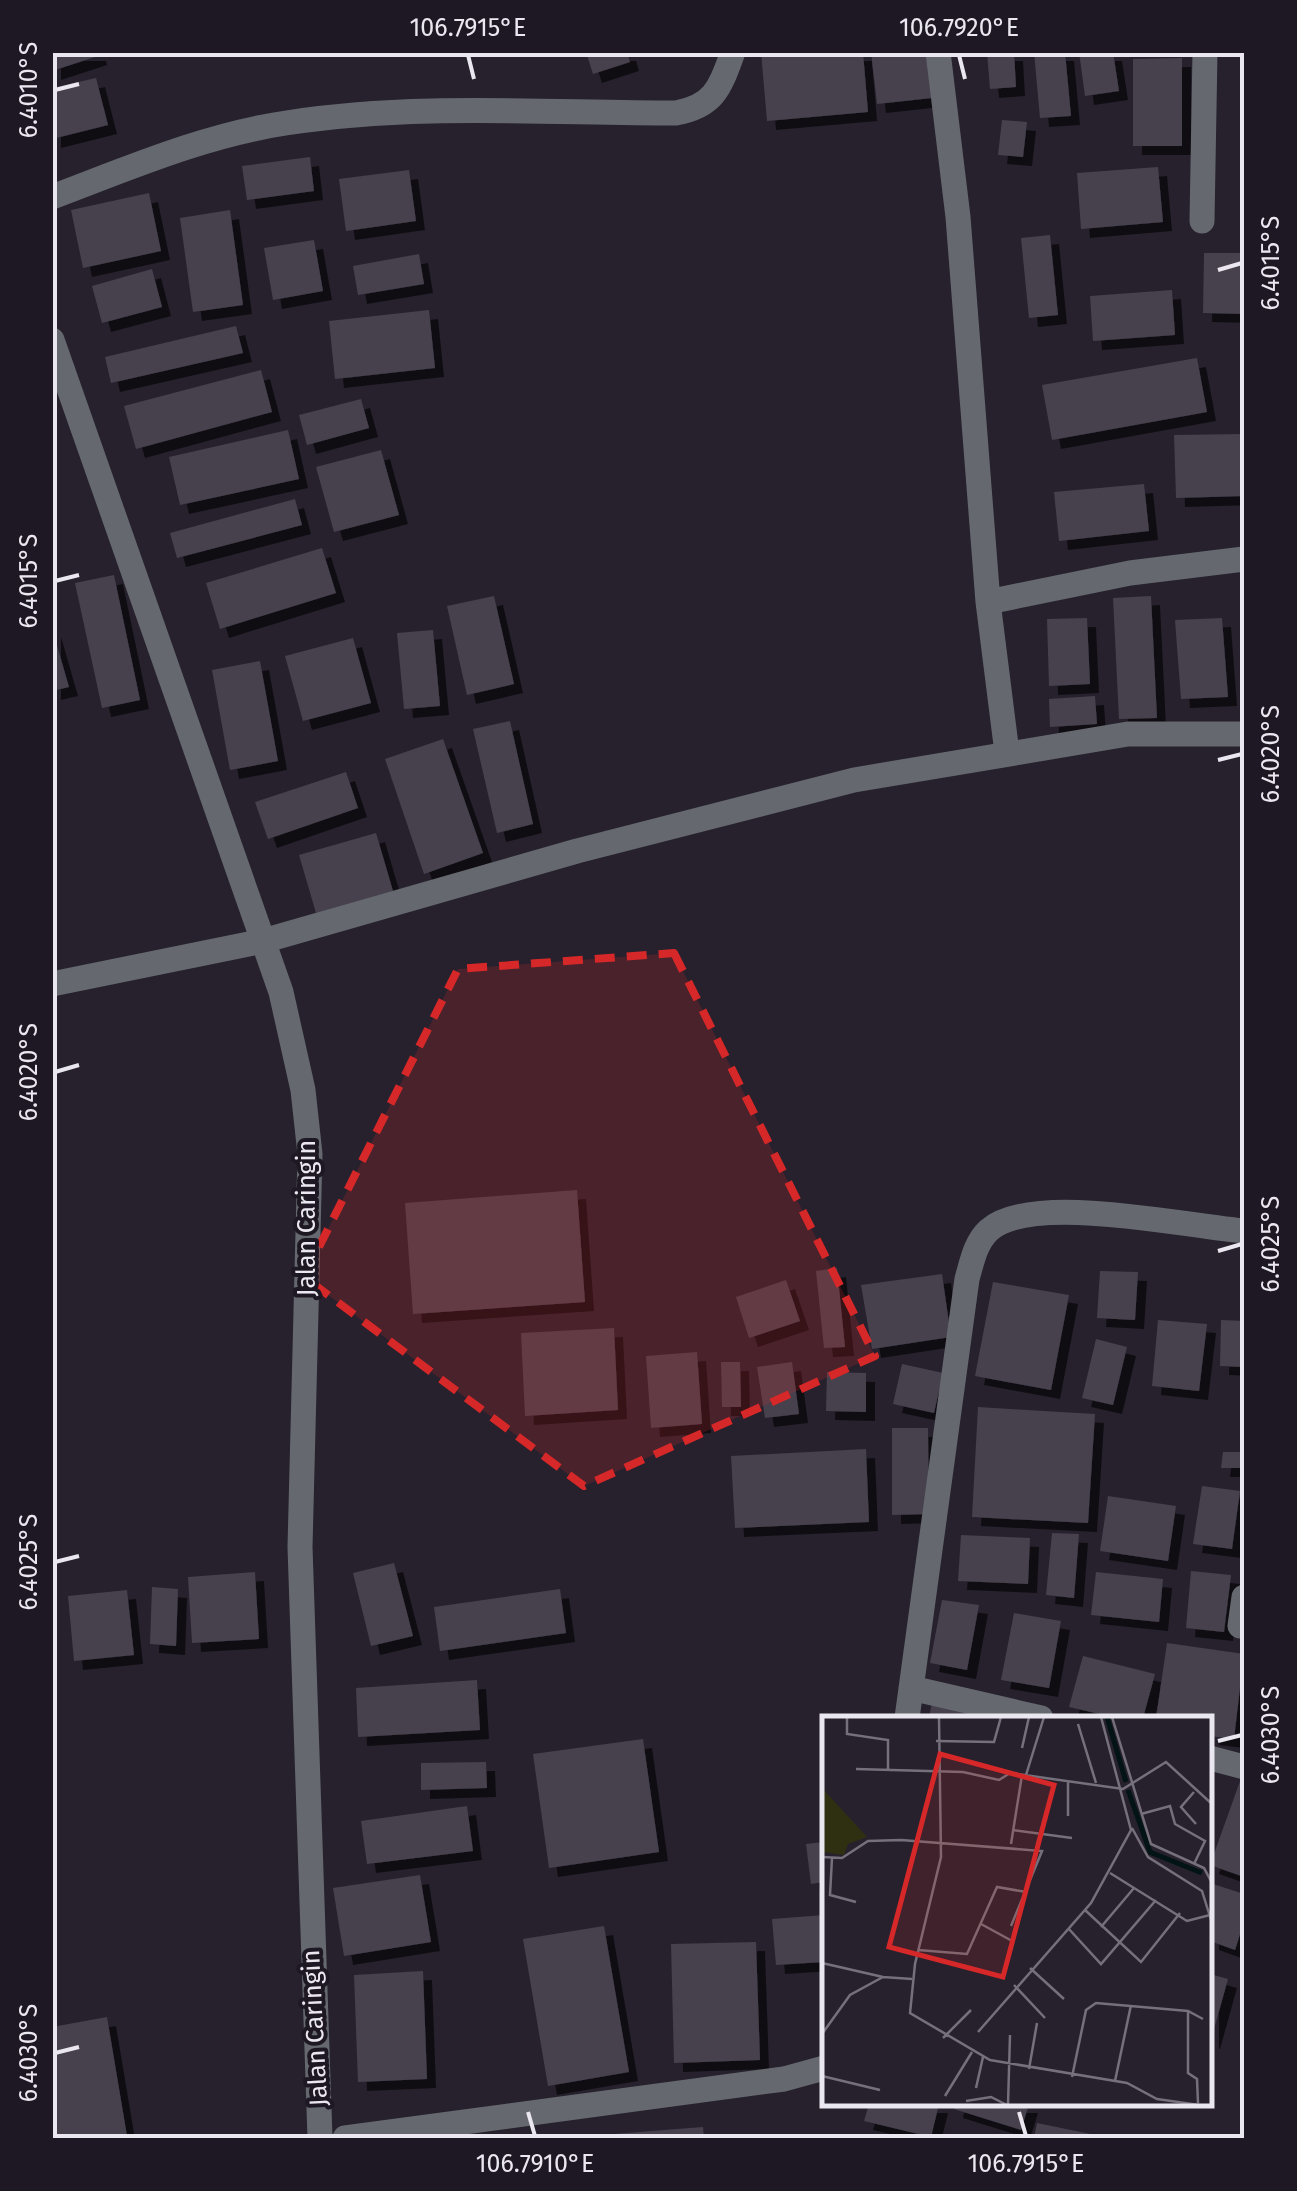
<svg xmlns="http://www.w3.org/2000/svg" width="1297" height="2191" font-family="'Fira Sans',sans-serif">
<style>
.building{fill:#46404e;filter:url(#shadow)}
.lines{fill:none;stroke-linecap:round;stroke-linejoin:round}
.street{stroke:#65696f;stroke-width:25}
.marked{fill:#d62828;fill-opacity:0.2;stroke:#d62828;stroke-width:8;stroke-dasharray:20 12;stroke-linejoin:round}
.ticks{fill:none;stroke:#ebe7f0;stroke-width:4}
.labels{text-anchor:middle;dominant-baseline:central;stroke-width:8;stroke-linejoin:round;paint-order:stroke}
.street-label{font-size:25px;fill:#ebe7f0;stroke:#1d1823}
.inset-river{fill:none;stroke:#021415;stroke-width:5}
.inset-road{fill:none;stroke:#75707b;stroke-width:2.5}
.view{fill:#d62828;fill-opacity:0.15;stroke:#d62828;stroke-width:5}
.inset-edge{fill:none;stroke:#ebe7f0;stroke-width:5}
.neatline{fill:none;stroke:#ebe7f0;stroke-width:4}
.ticks-label{font-size:25px;text-anchor:middle;fill:#ebe7f0}
</style>
<defs>
<filter id="shadow"><feDropShadow dx="9" dy="9" stdDeviation="0" flood-color="#0009"/></filter>
</defs>
<rect width="100%" height="100%" fill="#26212d"/>
<path class="building" d="M52 52H97L98 56 52 71Z
M586 52H627L630 62 593 74Z
M761 52H863L868 112 767 121Z
M871 52H927L932 98 877 104Z
M987 52H1014L1016 87 990 89Z
M1034 52H1065L1071 116 1040 118Z
M1079 52H1113L1119 91 1085 96Z
M1182 58V146H1133V59Z
M96 78 108 125 52 139V88Z
M1002 120 1027 122 1023 157 998 155Z
M310 157 314 191 247 200 242 166Z
M1158 167 1163 222 1081 229 1077 173Z
M409 170 416 221 346 231 339 179Z
M149 193 161 251 83 268 71 210Z
M230 210 243 305 193 312 180 218Z
M1050 235 1058 315 1029 318 1021 238Z
M314 240 323 291 273 300 264 248Z
M1204 253H1244V314L1203 313Z
M419 254 424 284 358 295 353 266Z
M152 269 162 307 102 323 92 286Z
M1172 290 1175 335 1093 341 1090 296Z
M429 310 435 368 335 379 329 321Z
M236 326 243 353 111 383 105 357Z
M1197 358 1207 412 1052 440 1042 385Z
M261 370 272 412 136 449 124 406Z
M361 399 369 428 307 445 299 415Z
M288 430 299 479 180 505 169 457Z
M1244 434V496L1176 498 1174 435Z
M381 450 399 515 334 532 316 467Z
M1144 484 1149 531 1059 541 1054 492Z
M295 499 302 525 177 558 170 533Z
M322 548 336 593 220 629 206 583Z
M114 575 140 700 102 708 75 583Z
M494 596 514 684 467 695 447 606Z
M1151 596 1157 718 1119 719 1113 598Z
M1087 618 1090 684 1049 686 1047 619Z
M1222 618 1228 697 1181 699 1175 620Z
M52 628 69 687 52 691Z
M433 630 440 706 404 709 397 633Z
M353 638 371 703 303 721 285 656Z
M260 661 278 761 230 770 212 670Z
M1095 696 1097 724 1050 727 1049 699Z
M510 721 533 824 497 833 473 729Z
M443 739 483 853 424 874 385 759Z
M346 772 358 808 268 839 255 802Z
M376 833 393 891 316 913 299 855Z
M577 1190 585 1302 413 1314 405 1203Z
M837 1268 845 1347 824 1348 816 1271Z
M1100 1271 1138 1272 1135 1320 1097 1318Z
M942 1274 951 1337 872 1349 861 1285Z
M786 1280 800 1321 749 1338 736 1297Z
M993 1282 1069 1295 1051 1390 975 1376Z
M1158 1320 1207 1324 1199 1391 1152 1386Z
M1221 1320 1244 1321V1367L1220 1366Z
M614 1328 618 1410 525 1416 521 1333Z
M1096 1339 1127 1347 1113 1405 1082 1398Z
M697 1352 702 1424 651 1428 646 1356Z
M721 1362H740L741 1407H722Z
M792 1362 799 1414 765 1418 757 1367Z
M902 1364 943 1373 934 1413 893 1404Z
M827 1372 866 1373V1412L826 1411Z
M978 1407 1095 1414 1088 1523 972 1517Z
M892 1428H928L929 1514 892 1515Z
M866 1449 869 1522 735 1528 731 1456Z
M1223 1452H1244V1468H1221Z
M1202 1486 1240 1491 1232 1549 1193 1544Z
M1108 1496 1176 1506 1168 1561 1100 1551Z
M1052 1533 1079 1534 1074 1598 1046 1595Z
M961 1535 1030 1538 1028 1584 958 1581Z
M394 1563 413 1636 371 1646 353 1573Z
M1191 1571 1231 1575 1224 1632 1186 1628Z
M255 1572 259 1639 192 1643 188 1577Z
M1096 1572 1163 1579 1159 1622 1091 1615Z
M152 1587 178 1589 176 1646 150 1644Z
M560 1589 566 1633 440 1651 434 1607Z
M127 1590 134 1655 74 1661 68 1596Z
M942 1600 979 1605 967 1670 930 1663Z
M1014 1613 1061 1621 1049 1688 1001 1680Z
M1167 1643 1244 1654 1234 1739 1210 1736V1718H1156Z
M1083 1656 1155 1674 1143 1718H1117L1069 1707Z
M477 1680 480 1730 358 1737 356 1688Z
M932 1702 1011 1718H929Z
M643 1739 659 1852 549 1868 533 1754Z
M486 1762 487 1788 421 1790V1763Z
M1244 1770V1877L1210 1865Z
M467 1806 473 1851 367 1864 361 1821Z
M824 1842V1882L811 1884 806 1844Z
M420 1875 431 1942 344 1956 333 1888Z
M1210 1883 1244 1894V1922L1235 1950 1210 1941Z
M824 1915V1962L776 1965 772 1919Z
M604 1926 629 2072 548 2086 523 1939Z
M756 1942 760 2060 674 2063 671 1944Z
M423 1971 427 2079 358 2082 354 1975Z
M1210 1974 1228 1979 1211 2040H1210Z
M107 2017 127 2136 52 2138V2027Z
M869 2104H939L931 2137 864 2121Z
M955 2104H1029L1021 2130 954 2109Z
M1037 2123 1105 2137V2138H1034Z
M703 2127 704 2138H589L588 2136Z"/>
<g class="lines">
<path class="street" d="M938 52 958 217 988 602 1007 753
M52 197C129 168 205 135 286 123 415 103 546 113 676 113 715 106 720 87 733 52
M1202 221 1205 52
M52 340 281 992 303 1090 310 1154 300 1547 320 2138
M988 602 1130 573 1244 559
M52 984 263 941 577 851 854 780 1128 734H1244
M1240 1626 1244 1597
M911 1688 1041 1718
M907 1718 967 1279C972 1262 975 1243 989 1230 1032 1192 1185 1226 1244 1231
M1210 1758 1244 1767
M345 2138 784 2079 824 2068"/>
</g>
<path class="marked" d="M674 953 875 1356 584 1486 304 1277 458 969Z"/>
<path class="ticks" d="M468 55 474 79M959 55 965 79M55 90 79 84M1218 270 1242 263M55 581 79 575M1218 760 1242 754M55 1072 79 1065M1218 1251 1242 1244M55 1562 79 1556M1218 1741 1242 1735M55 2053 79 2047M528 2112 535 2136M1019 2112 1026 2136"/>
<g class="labels">
<g class="street-label">
<text transform="translate(307 1218) rotate(-90)">Jalan Caringin</text>
<text transform="translate(315 2028) rotate(-93)">Jalan Caringin</text>
</g>
</g>
<g transform="translate(822 1716)">
<rect width="390" height="390" fill="#26212d"/>
<path d="M0 72 45 121 26 128 22 139 0 136Z" fill="#2e3011"/>
<path class="inset-river" d="M285 1 304 66M306 74 328 136 380 157"/>
<path class="inset-road" d="M25 1V18L66 24V55M117 1 119 141 93 248 88 297 168 344 305 367 335 383 377 389M290 1 329 128 382 152 390 167M256 8 274 67M114 25 172 26 179 1M200 32 207 1M34 53 141 56 177 64 188 57 301 73 344 46 390 88M204 59 222 1M372 76 359 91 374 108M319 98 348 90 353 108 383 125 372 148M246 100V64M310 112 326 141 380 175 390 207M191 114 250 122M189 128 200 59M0 141 20 142 46 125 79 124 220 135 189 210M10 142 8 179 34 186M288 157 365 205 388 199M263 194 319 246 358 197M159 208 192 226M279 211 312 172M246 212 279 248 334 184M96 234 145 238 175 171 204 176M0 247 61 261M208 252 242 283M192 269 223 302M366 295V357L375 363 376 387M156 316 269 187 309 114 279 1M0 318 28 279 61 261 90 263M121 322 149 294M207 353 215 307M0 360 58 374M250 361 264 294 274 287 366 295 381 303M293 365 309 289M154 372 161 341M123 380 150 336M144 385 169 381 185 389M186 389 188 319"/>
<path class="view" d="M118 38 232 69 181 261 67 231Z"/>
<rect width="390" height="390" class="inset-edge"/>
</g>
<rect width="1297" height="2191" fill="none" stroke="#1d1823" stroke-width="110"/>
<rect x="55" y="55" width="1187" height="2081" class="neatline"/>
<g class="ticks-label">
<text x="468" y="36">106.7915°E</text>
<text x="959" y="36">106.7920°E</text>
<text transform="translate(28 90) rotate(-90)" y="9">6.4010°S</text>
<text transform="translate(1270 263) rotate(-90)" y="9">6.4015°S</text>
<text transform="translate(28 581) rotate(-90)" y="9">6.4015°S</text>
<text transform="translate(1270 754) rotate(-90)" y="9">6.4020°S</text>
<text transform="translate(28 1072) rotate(-90)" y="9">6.4020°S</text>
<text transform="translate(1270 1244) rotate(-90)" y="9">6.4025°S</text>
<text transform="translate(28 1562) rotate(-90)" y="9">6.4025°S</text>
<text transform="translate(1270 1735) rotate(-90)" y="9">6.4030°S</text>
<text transform="translate(28 2053) rotate(-90)" y="9">6.4030°S</text>
<text x="535" y="2172">106.7910°E</text>
<text x="1026" y="2172">106.7915°E</text>
</g>
</svg>
